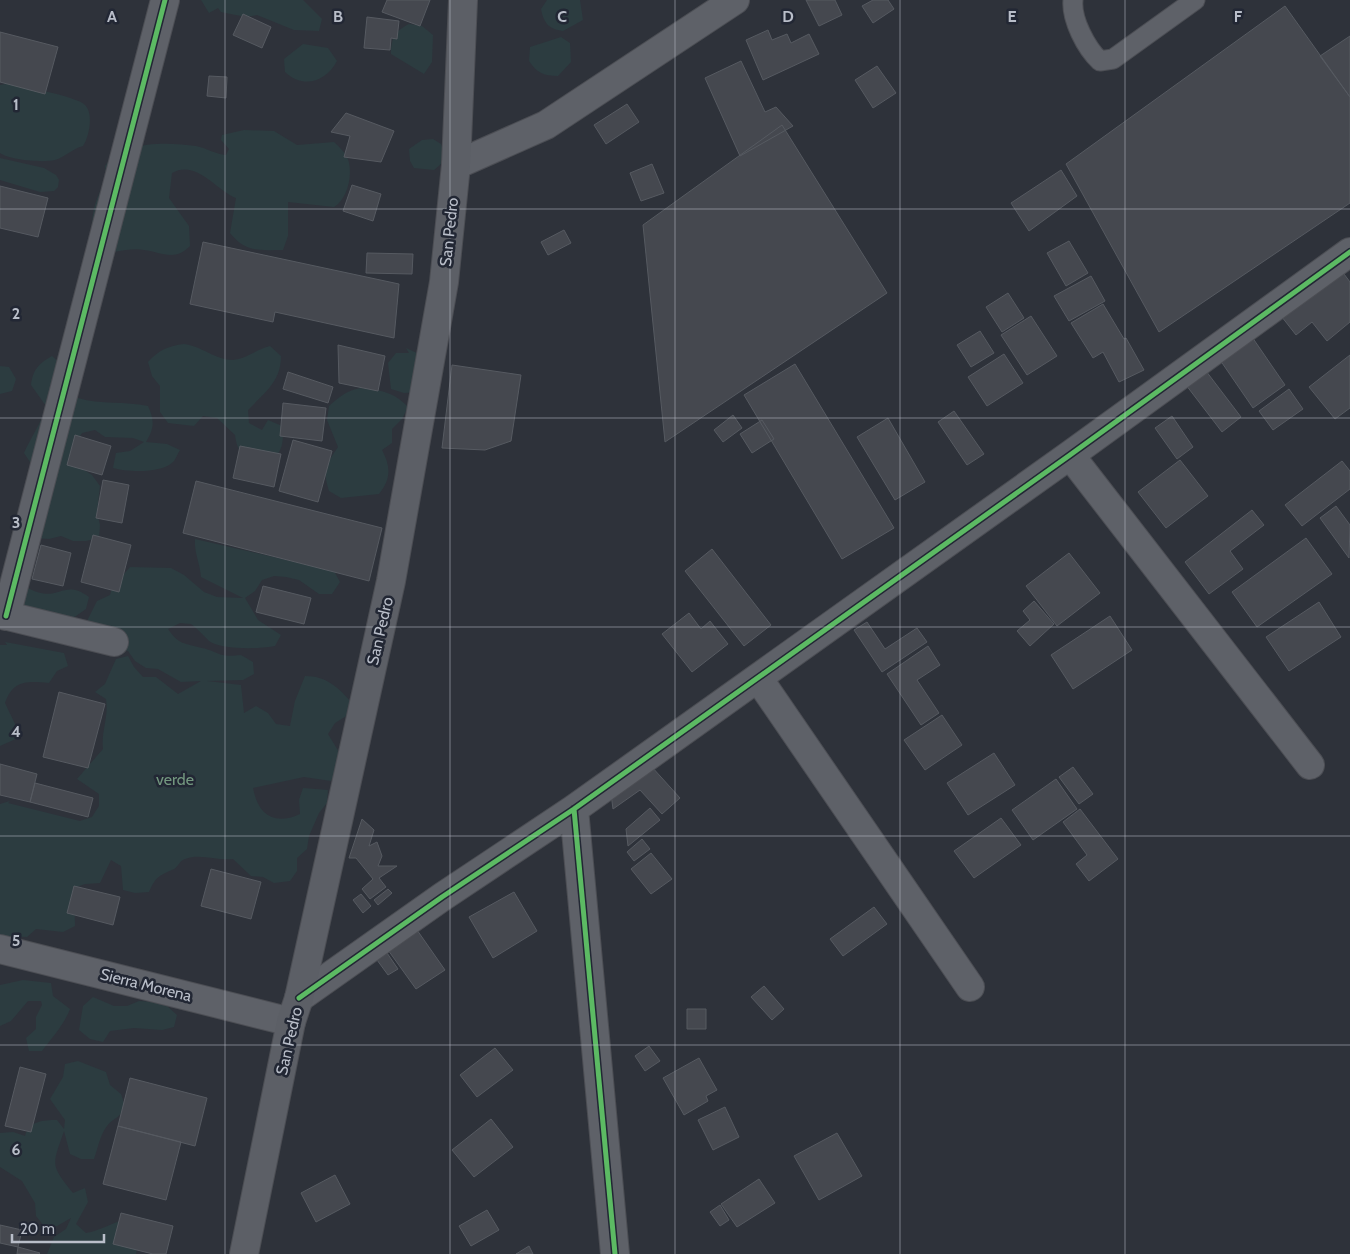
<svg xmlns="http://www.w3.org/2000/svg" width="1350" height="1254" font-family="Cabin,sans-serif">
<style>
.green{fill:#2c3c40}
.building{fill:#45484f;stroke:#565a61}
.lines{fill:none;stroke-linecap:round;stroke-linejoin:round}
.lane-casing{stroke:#4c4e54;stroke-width:21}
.street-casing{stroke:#4c4e54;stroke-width:30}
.secondary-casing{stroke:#4c4e54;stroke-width:30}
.lane{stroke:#5e6168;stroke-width:19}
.street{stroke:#5e6168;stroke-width:28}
.secondary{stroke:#5c5f66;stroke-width:28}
.cycleway-casing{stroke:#222734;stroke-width:8}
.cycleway{stroke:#5cba63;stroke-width:5}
.grid{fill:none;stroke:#b9bec9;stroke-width:1;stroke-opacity:0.55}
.labels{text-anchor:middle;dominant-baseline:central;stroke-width:5;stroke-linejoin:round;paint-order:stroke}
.street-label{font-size:16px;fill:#b9bec9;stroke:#222734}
.park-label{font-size:16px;fill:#73977f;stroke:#222734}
.grid-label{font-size:16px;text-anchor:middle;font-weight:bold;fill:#b9bec9;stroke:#222734;stroke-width:5;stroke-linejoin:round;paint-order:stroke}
</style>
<rect width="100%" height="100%" fill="#2e323a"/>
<path class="green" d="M201 0H303L322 19 319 31 294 30 257 15 246 17 221 12 218 8 209 13Z
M547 0H580L583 20 563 31C549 29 544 24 541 9Z
M409 24 422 26 433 35 432 62 424 74 391 54C391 38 395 31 409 24Z
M561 37 570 43 571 62 558 76C544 76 537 73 529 61L530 47Z
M303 44 328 48 337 61C326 82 303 89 285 72L284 59Z
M3 82C19 86 77 96 85 105 94 114 89 137 83 146 72 149 65 157 55 160 43 163 10 160 0 153V85L6 84Z
M244 130 274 131 297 145 334 142C339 147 344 151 347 157 354 172 348 199 334 207L288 202V236L283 250C259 250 246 253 230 233L236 198C216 190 196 159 172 173L169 198 189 226 190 246C175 262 161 252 144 250 134 248 122 251 112 252L92 230C92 209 96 197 107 179L105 166C122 140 169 142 196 146 206 148 215 154 226 155L229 149 221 140 222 135Z
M433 139 441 144 445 155 441 164 434 170 414 168 410 161 409 149 422 140Z
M0 158 44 168 56 175 59 180 58 187 54 191 40 192 0 180Z
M184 344C201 346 216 360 233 360 246 359 257 349 270 346L281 356C281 382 264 393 248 410L249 423 262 430 268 420 282 426C284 441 283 450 272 461 251 458 238 460 235 435L217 418 203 416 194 426 168 423 160 412V386L152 376 148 362C159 350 168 346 184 344Z
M406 348 419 354 417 392 404 393 391 389 388 363 396 353H409Z
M52 356 71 373 78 398C101 405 125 401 148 406 155 421 154 429 146 442L167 444 180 450C178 453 176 458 174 461 163 474 127 472 113 468L116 453 130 451 144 442 133 438 105 437 95 430 82 433 75 444 81 468 92 475 100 486 97 512 100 525 99 538 86 541H73L61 536 49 539 22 537 38 474 24 453C31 437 42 422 46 406L31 385C33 370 38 364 52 356Z
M0 366 9 367 16 379 12 391 0 394Z
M361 388C381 390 394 392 408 407L402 419 392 429V443L382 450C391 467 391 479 379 494L341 498 329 491C322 467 325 467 338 447L327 420 329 406C339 397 347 390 361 388Z
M195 539 334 571 340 582 332 594H319L299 580 286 577 274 576 262 580 255 591 245 598 258 620 281 635 275 646C261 649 220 650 209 641 203 635 198 629 191 624L180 623 168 629C179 645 184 643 202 648 220 652 218 658 241 655L253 662 254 674 243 680 207 681 241 685 244 713 256 706 268 713 276 724 290 726 295 701 305 676C326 676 338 687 351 702L348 715 335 723 328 734 342 757 339 770 331 781 304 777 253 788C258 815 274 826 300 814L299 800 303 788 328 790 327 803 319 813 309 836 307 849 297 858V871L290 881 274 883 263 877 251 876 233 859C217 861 200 853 185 859 180 860 178 867 174 869 159 876 156 876 149 892L135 893 123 890 121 866 111 860 100 883 85 884 74 888 75 926 63 932 36 929 27 937 0 936V804L10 801 8 803 80 821 92 817 99 806V794L77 779 103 749C101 731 109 717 106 699L95 692 105 684 116 659 128 656 134 667 143 677H156L178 694 201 681 181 682 158 669 146 668 135 661 128 651 116 648 86 623 97 601 110 595 112 588 130 567 171 568 184 575 204 592 217 597 243 598 201 577C200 563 194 553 195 539Z
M29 562 28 588C59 605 62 577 89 597L86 609 66 623 9 604Z
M5 642 64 653 68 666 57 671 49 683C27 681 13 680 5 703L16 726 18 738 0 746V645H7Z
M23 980 51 983 53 996 70 1009C65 1023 52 1038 42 1051H29L26 1038 36 1029V1017L42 1005 41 1001H28L11 1021 0 1026V985Z
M93 997 114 1006H127L139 1001 154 1002 167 1006 177 1015 174 1027 162 1030 134 1028 110 1031 103 1042 90 1039 79 1030 83 1006Z
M78 1061 106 1072 110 1085 121 1094 125 1106C118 1121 115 1116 107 1126 100 1135 98 1148 94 1159H81L70 1154 64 1131C52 1166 50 1164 73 1193L85 1188 88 1202 76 1224 86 1233C100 1231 110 1223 125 1220L138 1242 136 1254H47L54 1237 66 1229 71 1218 57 1226H44L36 1216 35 1203 22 1181 0 1167V1133L13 1132 25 1136C29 1121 43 1120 57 1120L64 1129 65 1120 50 1099 63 1077 65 1064Z"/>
<path class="building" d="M387 0H430L420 26 382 12Z
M806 0H835L842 15 819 26Z
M873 0H888L894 9 873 23 862 6Z
M1285 6 1350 97V203L1159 332 1066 164Z
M243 14 271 27 262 48 233 35Z
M367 17 399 21 397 39 391 38 390 50 364 48Z
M768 30 772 40 787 34 791 43 809 34 819 54 763 80 746 40Z
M0 32 58 47 45 94 0 82Z
M1350 36V97L1320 56Z
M741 61 765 112 776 107 793 126 740 156 705 78Z
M877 66 896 93 873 108 855 80Z
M209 76 227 77 226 98 207 96Z
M627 104 639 122 606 144 594 125Z
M346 113 394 131 381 162 344 157 350 136 331 132Z
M782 125 887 293 665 442 643 225Z
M652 164 664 193 641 201 630 173Z
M1061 170 1077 196 1029 231 1011 203Z
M352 185 381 194 373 221 343 211Z
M0 186 48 198 38 237 0 228Z
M564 230 571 243 548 255 541 242Z
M1069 241 1088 273 1066 286 1047 253Z
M203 242 399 284 394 338 275 312 273 322 190 304Z
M367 253 413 254 412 274 366 273Z
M1338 266 1350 282V322L1327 341 1312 322 1296 335 1278 312Z
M1091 276 1105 301 1069 321 1054 296Z
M1008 293 1024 318 1002 332 986 307Z
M1103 304 1124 339 1126 338 1144 370 1119 382 1103 352 1093 358 1071 323Z
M1031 316 1057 356 1027 375 1001 335Z
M980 331 994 353 971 367 957 345Z
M1250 334 1285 385 1253 408 1218 357Z
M338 345 385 356 378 391 339 383Z
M1004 354 1023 383 987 406 968 377Z
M1350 355V408L1335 419 1309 387Z
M795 364 894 528 842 559 744 395Z
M452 365 521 375 511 441 485 450 442 448Z
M1206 371 1241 417 1222 432 1186 385Z
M288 372 333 387 328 403 283 389Z
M1289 389 1303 409 1273 430 1259 411Z
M283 403 326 408 322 441 280 436Z
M954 411 984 454 967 465 938 422Z
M733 415 742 428 723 442 714 430Z
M1172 416 1193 447 1177 459 1155 428Z
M888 418 925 482 895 500 857 437Z
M762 420 774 439 752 453 740 434Z
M75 435 111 446 102 475 67 465Z
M293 440 332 451 318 502 279 491Z
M240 446 281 454 274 487 233 478Z
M1180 460 1208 496 1166 528 1138 492Z
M1342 461 1350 471V489L1302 526 1285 505Z
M103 480 129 485 122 523 96 518Z
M196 481 382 528 369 581 183 533Z
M1336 506 1350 525 1349 558 1320 518Z
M1252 510 1264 525 1230 551 1243 569 1209 594 1185 562Z
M93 535 131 545 119 592 81 582Z
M1306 538 1332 574 1257 627 1232 592Z
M41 545 71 553 63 586 32 579Z
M712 549 771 625 744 646 685 571Z
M1069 553 1100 593 1057 626 1026 586Z
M263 586 311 598 304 624 256 612Z
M1034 601 1054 624 1030 646 1017 631 1030 620 1023 611Z
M1319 602 1341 637 1289 671 1266 637Z
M689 613 701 629 710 621 728 644 692 672 662 634Z
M1110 616 1132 650 1073 689 1051 655Z
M867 622 885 649 917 628 927 642 882 672 854 630Z
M928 646 940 665 917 680 939 713 921 725 887 674Z
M59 692 105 704 88 768 43 757Z
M942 715 962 745 925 770 904 740Z
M994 753 1015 785 968 815 947 783Z
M0 764 37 774 30 802 0 795Z
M651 766 680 798 662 814 640 790 613 809 610 786Z
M1073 767 1093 794 1079 804 1059 777Z
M1056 779 1077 809 1033 840 1012 810Z
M35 783 93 798 88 817 30 802Z
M650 808 660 820 628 846 626 829Z
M1080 809 1118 859 1089 881 1076 864 1087 855 1063 822Z
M1001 818 1021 845 974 878 954 851Z
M362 819 374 830 369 846 377 842 382 856 378 866H397L379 878 386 887 370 899 362 889 373 879 356 858H349Z
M642 839 650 849 634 861 627 852Z
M651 853 672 879 651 894 631 869Z
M211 869 261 882 251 919 201 906Z
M74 886 120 897 113 925 67 913Z
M388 889 392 893 378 905 374 900Z
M514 892 537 931 493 958 469 917Z
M361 894 371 906 363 913 353 900Z
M874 907 887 924 843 956 830 939Z
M417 930 445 970 416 989 388 950Z
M387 953 398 969 388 975 377 960Z
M764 986 784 1009 772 1020 751 997Z
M687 1009H706V1029H687Z
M649 1046 660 1061 645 1071 635 1056Z
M495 1048 513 1070 477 1097 460 1075Z
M699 1058 717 1090 706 1096 708 1101 684 1115 663 1078Z
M20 1067 46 1074 31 1132 5 1126Z
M130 1078 207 1098 195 1146 118 1126Z
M725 1107 739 1137 713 1150 698 1120Z
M491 1119 513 1147 474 1177 452 1150Z
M118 1126 181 1142 166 1200 103 1184Z
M837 1133 862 1176 819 1200 794 1156Z
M335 1175 350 1204 316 1222 301 1193Z
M759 1179 775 1203 737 1227 721 1204Z
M720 1205 729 1220 720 1226 710 1212Z
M487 1210 499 1230 471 1246 459 1226Z
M121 1213 173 1226 166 1254H153L113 1244Z
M0 1225 22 1230 18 1247 0 1243Z
M529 1246 533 1254H516Z
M18 1247 40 1253 39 1254H17Z"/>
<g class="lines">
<defs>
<path id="lane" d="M1073 0C1071 19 1086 48 1100 61L1113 59 1195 0"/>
<path id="street" d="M456 165 546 125 735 0
M1070 455 1310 765
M0 614 114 642
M6 616 165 0
M758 678 970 987
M574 809 615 1254
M0 949 291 1022
M299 998 442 897 574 809 1070 455 1350 252"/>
<path id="secondary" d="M244 1254 291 1022 299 998 391 581 444 282 456 165 463 0"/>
</defs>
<use href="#lane" class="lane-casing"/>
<use href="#street" class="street-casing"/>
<use href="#secondary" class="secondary-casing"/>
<use href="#lane" class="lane"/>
<use href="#street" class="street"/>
<use href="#secondary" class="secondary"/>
<defs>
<path id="cycleway" d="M6 616 165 0
M574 809 615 1254
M299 998 442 897 574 809 1070 455 1350 252"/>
</defs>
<use href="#cycleway" class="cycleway-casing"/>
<use href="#cycleway" class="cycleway"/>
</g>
<path class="grid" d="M225 0V1254M450 0V1254M675 0V1254M900 0V1254M1125 0V1254M0 209H1350M0 418H1350M0 627H1350M0 836H1350M0 1045H1350"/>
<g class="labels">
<g class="street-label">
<text transform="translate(449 232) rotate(-84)">San Pedro</text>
<text transform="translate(380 631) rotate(-77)">San Pedro</text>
<text transform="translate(146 985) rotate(14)">Sierra Morena</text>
<text transform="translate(289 1041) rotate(-77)">San Pedro</text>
</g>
<g class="park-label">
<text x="175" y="779">verde</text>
</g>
</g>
<g class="grid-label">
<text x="112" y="22">A</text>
<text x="338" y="22">B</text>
<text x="562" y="22">C</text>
<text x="788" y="22">D</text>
<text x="1012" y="22">E</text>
<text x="1238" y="22">F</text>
<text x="16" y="110">1</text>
<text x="16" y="319">2</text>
<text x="16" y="528">3</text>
<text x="16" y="737">4</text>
<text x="16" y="946">5</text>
<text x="16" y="1155">6</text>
</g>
<path d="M12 1234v8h92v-8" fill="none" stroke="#b9bec9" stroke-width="2.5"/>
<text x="20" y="1234" font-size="15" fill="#b9bec9" stroke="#222734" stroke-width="4" paint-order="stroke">20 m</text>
</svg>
